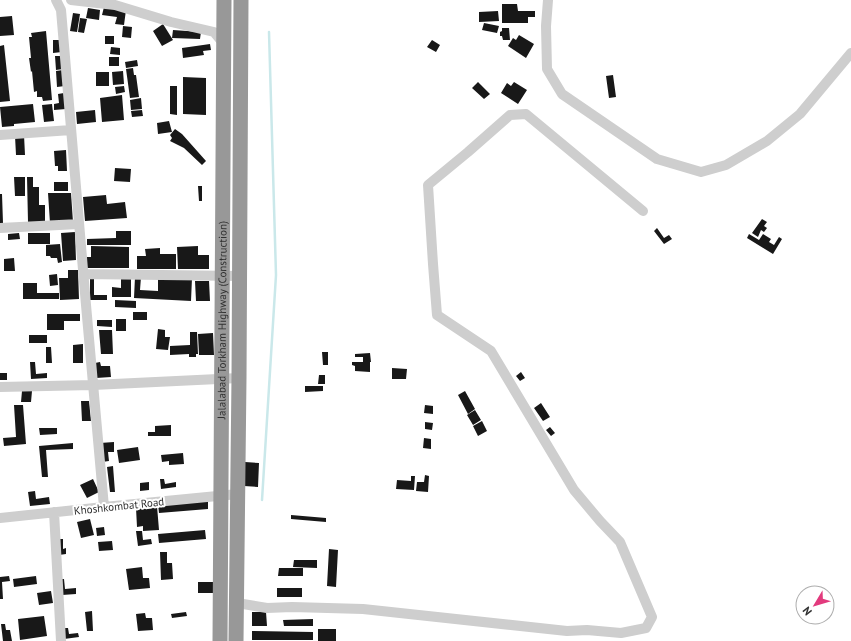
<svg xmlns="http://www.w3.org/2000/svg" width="851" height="641" font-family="'PT Sans',sans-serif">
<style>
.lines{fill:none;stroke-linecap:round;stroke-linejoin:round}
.stream{stroke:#cae8ea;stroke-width:2.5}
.building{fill:#181818}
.minor{stroke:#cecece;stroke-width:10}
.highway{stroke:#989898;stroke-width:15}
.labels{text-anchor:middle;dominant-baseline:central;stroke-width:4;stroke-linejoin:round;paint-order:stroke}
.street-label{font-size:11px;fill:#313131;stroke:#fff}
</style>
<rect width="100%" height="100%" fill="#fff"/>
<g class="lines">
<path class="stream" d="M262 500 276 275 269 32"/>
</g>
<path class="building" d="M502 4H517L518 11H535V17H528V23H502Z
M104 7 126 10 124 25 115 24 117 17 102 15Z
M88 8 100 10 99 20 86 18Z
M498 11 499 21 479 22V12Z
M73 13 80 14 77 32 70 31Z
M12 16 14 35 0 36V17Z
M80 18 87 19 84 33 78 32Z
M484 23 499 26 497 33 482 30Z
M163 24 173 40 162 46 153 31Z
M123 26 132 27 131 38 122 37Z
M502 28H509L510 40H503L502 36H500V32L502 31Z
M173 30 201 32 200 39 172 38Z
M46 31 52 100 43 101 42 97H37V91L34 92 32 71 31 72 29 58H31L29 37H32L31 33Z
M519 35 534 44 526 58 508 46 513 38 516 40Z
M105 36H114V44H105Z
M53 40H61L62 52 53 53Z
M432 40 440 45 436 52 427 47Z
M210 44 211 50 203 51 204 55 183 58 182 48Z
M4 45 10 101 0 102V46Z
M111 47 120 48V55L110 54Z
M55 56H62L63 69 56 70Z
M109 57H119V66H109Z
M137 60 138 66 126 68 125 62Z
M133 68 134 75H136L139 97 130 98 126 69Z
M63 70 65 86 57 87 56 71Z
M123 71 124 84 113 85 112 72Z
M96 72H109V86H96Z
M613 75 616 97 609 98 606 76Z
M183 77 206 78V115L183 114Z
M478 82 490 94 484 99 472 88Z
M514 82 527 90 518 104 501 93 507 83 511 86Z
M124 86 125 92 116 94 115 87Z
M170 86H177V115L170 114Z
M64 93 66 109 54 110V104L59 103 58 94Z
M122 95 124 120 102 122 100 98Z
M141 98 142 109 131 110 130 100Z
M33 104 35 122 14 124V126L2 127 0 107Z
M52 104 54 121 44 122 42 105Z
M95 110 96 122 77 124 76 112Z
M142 110 143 116 132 117 131 111Z
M169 121 172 132 158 134 157 123Z
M175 129 182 134 206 161 202 165 184 148 170 141 172 138 170 135Z
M24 135 25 155H16L15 136Z
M66 150 67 171H58V166H55L54 151Z
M115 168 131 169 130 182 114 181Z
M14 177H25V196H15Z
M27 177H33V187H39V205H45V222H28Z
M54 182H68V191H54Z
M198 186H202V201H199Z
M48 193H71L73 222 50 223Z
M0 194H2L3 223H0Z
M106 195 107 204 125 202 127 218 85 221 83 197Z
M762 219 767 222 764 226 767 228 764 232 761 230 758 237 752 233Z
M657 228 664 238 669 235 672 239 664 244 654 231Z
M116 231H131V245H87V239L116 238Z
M75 232 76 260 63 261 61 233Z
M19 233 20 239 8 240V234Z
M28 233H50V244H28Z
M749 234 759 240 763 234 771 239 769 242 774 245 779 237 782 239 773 254 747 238Z
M60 244 62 262 58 263 57 258H51L50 256H46V245Z
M91 246 129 247V268H85V257H91Z
M198 246V255H209V269H178L177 247Z
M160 248V254H176V269H137V256H146L145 249Z
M14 258 15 271H4V259Z
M68 270H78L79 299 60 300 59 278H68Z
M57 274 58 285 50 286 49 275Z
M90 276H94V295H107V300H90Z
M121 277H131V297H112V287L121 288Z
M135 277H141L140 290 158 291V278H192L191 301 134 298Z
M195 281H209L210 301H196Z
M23 283H37V293H59V299H23Z
M115 300 136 301V308L115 307Z
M133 312H147V320H133Z
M47 314H80V321H64V330H47Z
M116 319H126V331H116Z
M97 320H112V327L97 326Z
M158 329 165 330V337H170L168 350 156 349Z
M99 330H112L113 354H101Z
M190 332H197L198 354H196V357H189V354L170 355V346L190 345Z
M213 333 214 355H199L198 334Z
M29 335H47V343H29Z
M83 344V363H73V345Z
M46 347H51L52 363H46Z
M322 352H328V365H323Z
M370 353 371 362H363V357H355V354Z
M30 362H35L36 374 47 373V378L31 379Z
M100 362 101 366H110L111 377 96 378 95 363Z
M352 362H370V372L355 371V366L352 365Z
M392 368 407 369 406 379H392Z
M521 372 525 378 520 381 516 376Z
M0 373H7V380H0Z
M319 375H325V384H318Z
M305 386H323V391L305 392Z
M22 391H32L31 402H21Z
M465 391 475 409 468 414 458 395Z
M81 401H89L91 421H82Z
M541 403 550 417 543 421 534 408Z
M14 405H23L26 444 4 446 3 438 16 437Z
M425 405 433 406V414L424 413Z
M475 410 481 420 473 425 467 415Z
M482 421 487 431 478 436 473 426Z
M425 422 433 423 432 430 425 429Z
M171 425V436H148V432H155V426Z
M550 427 555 433 551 436 546 430Z
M39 428H57V434L40 435Z
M424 438 431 439V449L423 448Z
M114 442V452H108L109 461 102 462 100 443Z
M73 443V449L46 450 48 477H42L39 446Z
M138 447 140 460 119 463 117 450Z
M183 453 184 464 169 465V461L162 462 161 455Z
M245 462 259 463 258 487 244 486Z
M113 466 115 492H110L107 467Z
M425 475 429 476 428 492 416 491 417 482H424Z
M411 476H415L414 490 396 489 397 480 411 481Z
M93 479 99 492 87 498 80 485Z
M160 479H164L165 484 176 482V487L161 489Z
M149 482V490L140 491V483Z
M35 491 36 499 49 497 50 504 30 506 28 492Z
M208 500V509L159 513 158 504Z
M157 506 159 530 143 531V526L137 527 136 508Z
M291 515 326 518V522L291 519Z
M90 519 94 535 81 538 77 522Z
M104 527 105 535 97 536 96 528Z
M205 530 206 539 159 543 158 534Z
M136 531H142L143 540 151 539 152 544 138 546Z
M58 539H63V549L66 548V554L59 555Z
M112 541 113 550 99 551 98 542Z
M329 549 338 550 336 587 327 586Z
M160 552H167V563H172L173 579 161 580Z
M294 560H317V568L293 567Z
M142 567 143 578H149L150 588 129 590 126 569Z
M279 568H303V576H278Z
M9 576 10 581 2 582 3 599H0V577Z
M36 576 37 584 14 587 13 579Z
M61 579H64L65 589 76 588V594L62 595Z
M198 582H214V593H198Z
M277 588H302V597H277Z
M51 591 53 603 39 605 37 593Z
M92 611 93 631H87L85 612Z
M186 612 187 616 172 618 171 614Z
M252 612H266L267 626H252Z
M145 613 146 618H152L153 630 138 631 136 614Z
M44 616 47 636 20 640 18 619Z
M313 619V626H284L283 620Z
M1 624H5L6 630H10L12 641H3Z
M63 628H68L69 634 78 633 79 637 64 639Z
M318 629H336V641H318Z
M252 631 313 632V640H252Z"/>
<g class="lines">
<path class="minor" d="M56 0 61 10 86 305 104 507
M71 0 115 5 171 22 214 32 224 44
M548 0 546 26 547 69 562 94 657 159 701 172 726 165 767 141 800 114 851 53
M0 135 71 130
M0 228 79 224
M83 274 240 276
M0 387 93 385 239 378
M54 512 61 641
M0 518 104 507 238 494
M237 603 267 608 292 607 363 609 567 631 587 630 621 633 646 628 652 617 620 542 600 521 574 490 491 351 437 315 433 264 428 185 468 152 510 115 526 114 643 211"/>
<g class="highway">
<path id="s1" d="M220 641 224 0"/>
<path d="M236 641 239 378 241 0"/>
</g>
</g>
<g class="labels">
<g class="street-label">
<text stroke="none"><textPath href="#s1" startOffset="321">Jalalabad Torkham Highway (Construction)</textPath></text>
<text transform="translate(119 506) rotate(-6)">Khoshkombat Road</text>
</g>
</g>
<g transform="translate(815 605) rotate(232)"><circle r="19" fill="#ffffff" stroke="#adadad"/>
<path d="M0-3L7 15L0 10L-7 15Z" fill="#e23a7d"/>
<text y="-6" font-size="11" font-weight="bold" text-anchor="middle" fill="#313131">N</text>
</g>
</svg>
